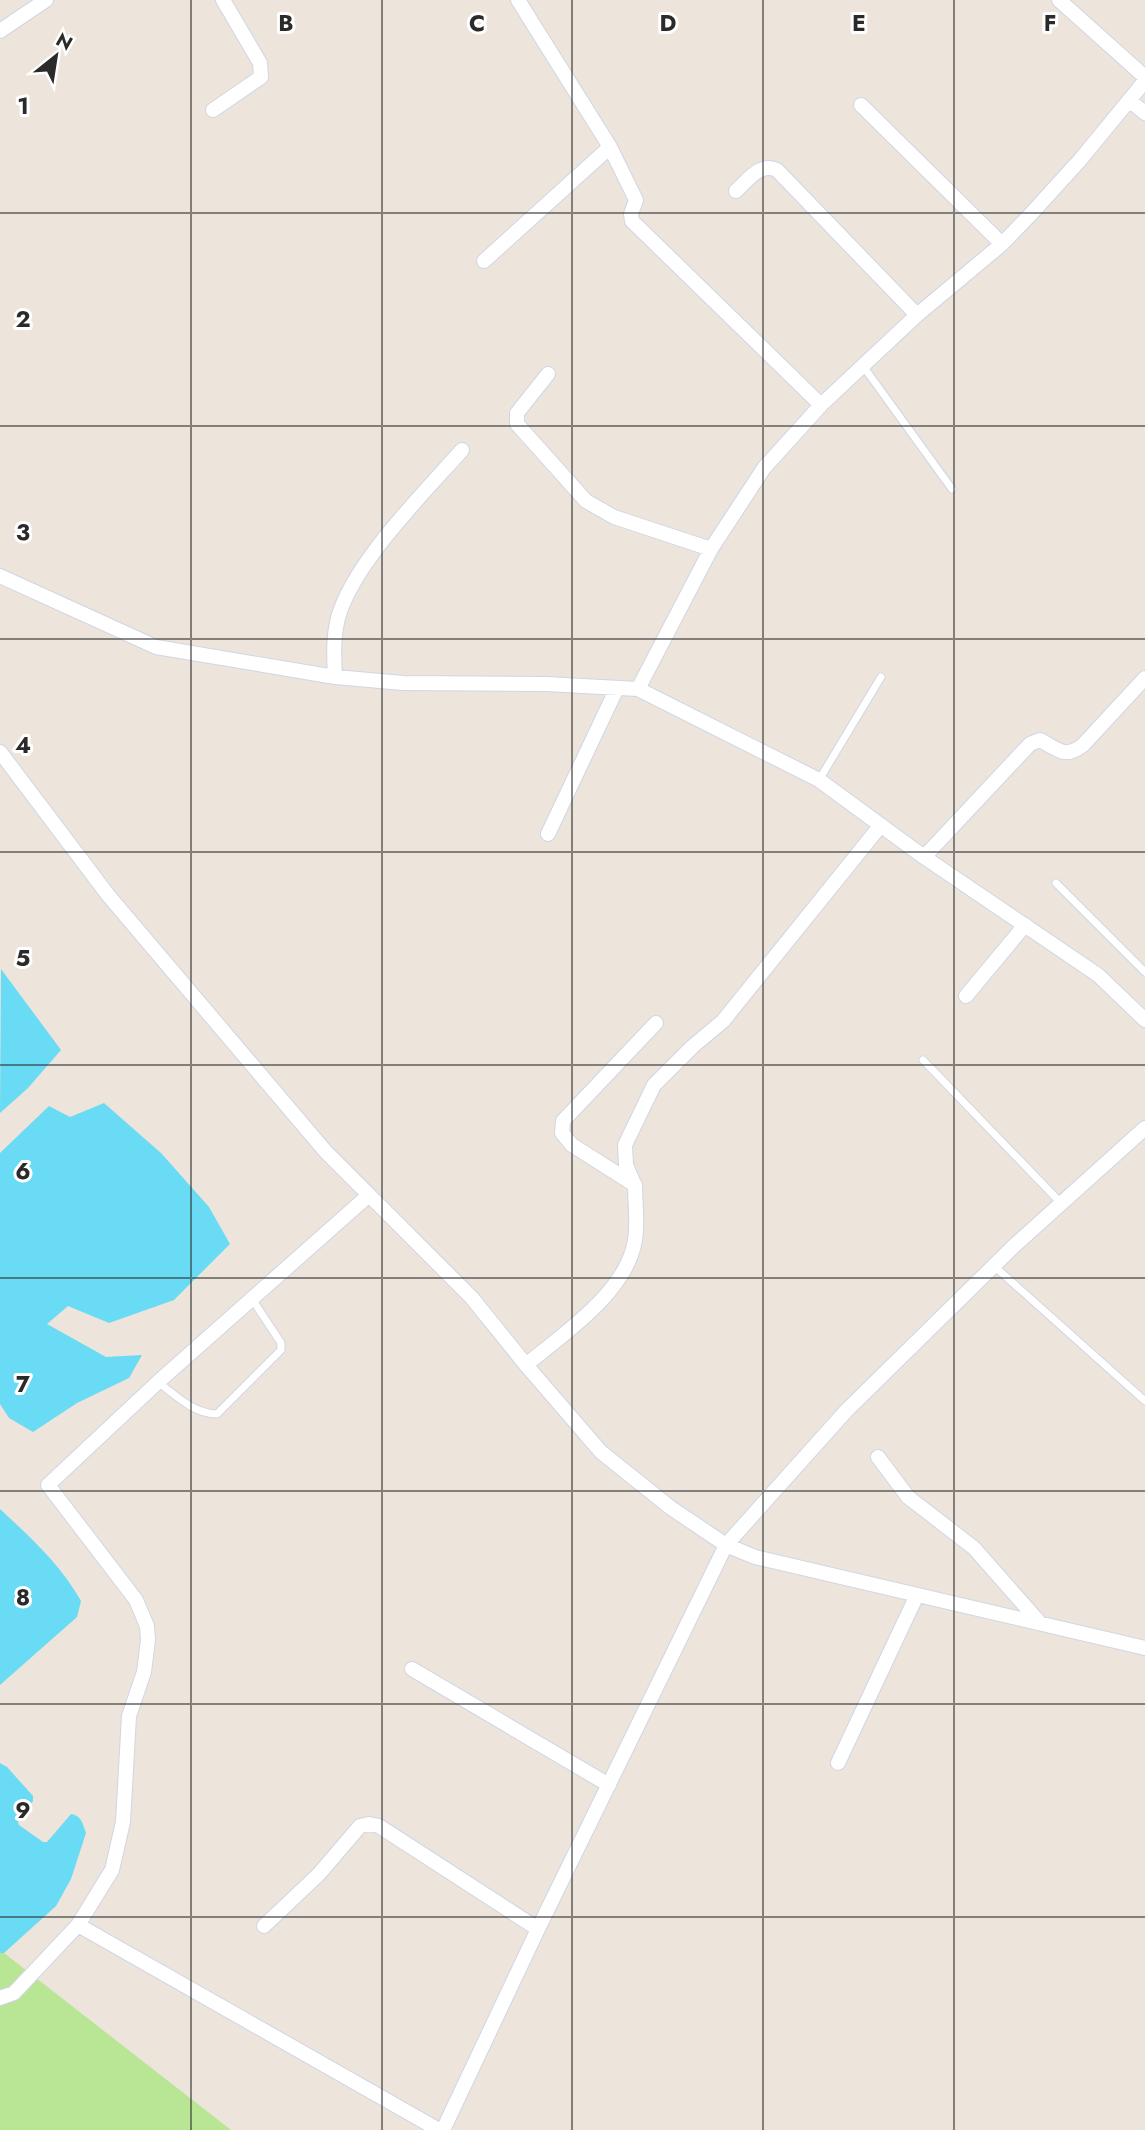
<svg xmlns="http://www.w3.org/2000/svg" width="1145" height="2130" font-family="Jost,sans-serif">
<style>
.green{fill:#b8e695}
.water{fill:#69dbf4}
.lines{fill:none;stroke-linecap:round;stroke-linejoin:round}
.lane-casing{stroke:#d0d6e4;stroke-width:9}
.street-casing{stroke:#d0d6e4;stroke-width:16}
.lane{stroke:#fff;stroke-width:7}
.street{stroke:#fff;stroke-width:14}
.grid{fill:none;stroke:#2a2a2a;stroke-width:2;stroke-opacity:0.55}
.grid-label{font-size:23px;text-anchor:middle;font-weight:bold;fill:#2a2a2a;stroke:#fff;stroke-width:6;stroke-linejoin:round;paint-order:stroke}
</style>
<rect width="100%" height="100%" fill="#ede4db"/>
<path class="green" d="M0 1953H4L231 2130H0Z"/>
<path class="water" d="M1 969 61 1050 28 1088 0 1113Z
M104 1103 161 1153 209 1207 230 1244 174 1300 109 1323 68 1306 47 1324 106 1357 142 1355 129 1378 77 1403 33 1432 9 1418 0 1404V1153L49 1106 70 1117Z
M0 1509C30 1537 61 1565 81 1601L77 1617 0 1685Z
M0 1763 7 1767 33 1796V1801L18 1822 19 1825 43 1842H47L71 1814C81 1815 83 1824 86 1833L71 1879 56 1906 4 1953H0Z"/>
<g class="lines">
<defs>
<path id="lane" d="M863 366 952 489
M819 780 881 677
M1056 883 1145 972
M923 1060 1061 1203
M994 1266 1145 1401
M158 1382C175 1395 194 1414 217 1414L281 1350V1343L252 1299"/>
<path id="street" d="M1059 0 1145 77
M0 31 46 0
M1129 100 1145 113
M861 105 1002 244
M213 110 261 77 260 63 223 0
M610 147 636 200 631 214 632 221 821 405
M736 191C748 180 760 162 777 170L917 315
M484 261 610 147 518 0
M548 374 517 413V424L586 501 614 517 711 549
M0 576 156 647 335 677 403 683 546 684 638 689 819 780 924 857 1098 975 1145 1020
M335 677C334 657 333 638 338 618 353 563 424 493 462 450
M638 689 711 549 764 468 821 405 917 315 1002 244 1030 215 1080 160 1145 81
M0 752 108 895 326 1152 472 1298 526 1365 601 1452 671 1508 726 1545 755 1557 1145 1648
M548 834 617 688
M924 857 1030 744 1040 740C1059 750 1065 759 1083 745L1145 678
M966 996 1025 925
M634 1184 626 1165 625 1145 654 1085 692 1047 723 1021 881 825
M526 1365C564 1333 627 1292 635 1240 638 1223 635 1202 635 1185L572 1145 562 1133 563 1121 656 1023
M878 1457 908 1497 974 1548 1040 1623
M412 1669 609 1785
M838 1763 917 1595
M78 1925 439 2130
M264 1926 319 1874 360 1826 369 1824 379 1826 538 1929
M0 1998 14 1993 78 1925 112 1870 123 1822 129 1716 144 1672 148 1640 147 1626 136 1600 48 1485 158 1382 369 1195
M443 2130 538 1929 726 1545 846 1411 1015 1245 1145 1128"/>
</defs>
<use href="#lane" class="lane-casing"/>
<use href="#street" class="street-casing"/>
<use href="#lane" class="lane"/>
<use href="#street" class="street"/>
</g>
<path class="grid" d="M191 0V2130M382 0V2130M572 0V2130M763 0V2130M954 0V2130M0 213H1145M0 426H1145M0 639H1145M0 852H1145M0 1065H1145M0 1278H1145M0 1491H1145M0 1704H1145M0 1917H1145"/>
<g class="grid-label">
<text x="286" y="31">B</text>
<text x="477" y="31">C</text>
<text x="668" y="31">D</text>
<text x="859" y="31">E</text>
<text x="1050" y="31">F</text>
<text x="23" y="114">1</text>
<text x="23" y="327">2</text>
<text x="23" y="540">3</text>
<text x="23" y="753">4</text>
<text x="23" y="966">5</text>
<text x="23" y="1179">6</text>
<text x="23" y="1392">7</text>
<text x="23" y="1605">8</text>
<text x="23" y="1818">9</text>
</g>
<g transform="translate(56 56) rotate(30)" stroke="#ffffff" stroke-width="5" paint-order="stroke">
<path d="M0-5L12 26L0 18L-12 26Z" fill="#2a2a2a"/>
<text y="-10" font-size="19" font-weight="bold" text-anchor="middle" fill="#2a2a2a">N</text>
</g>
</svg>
